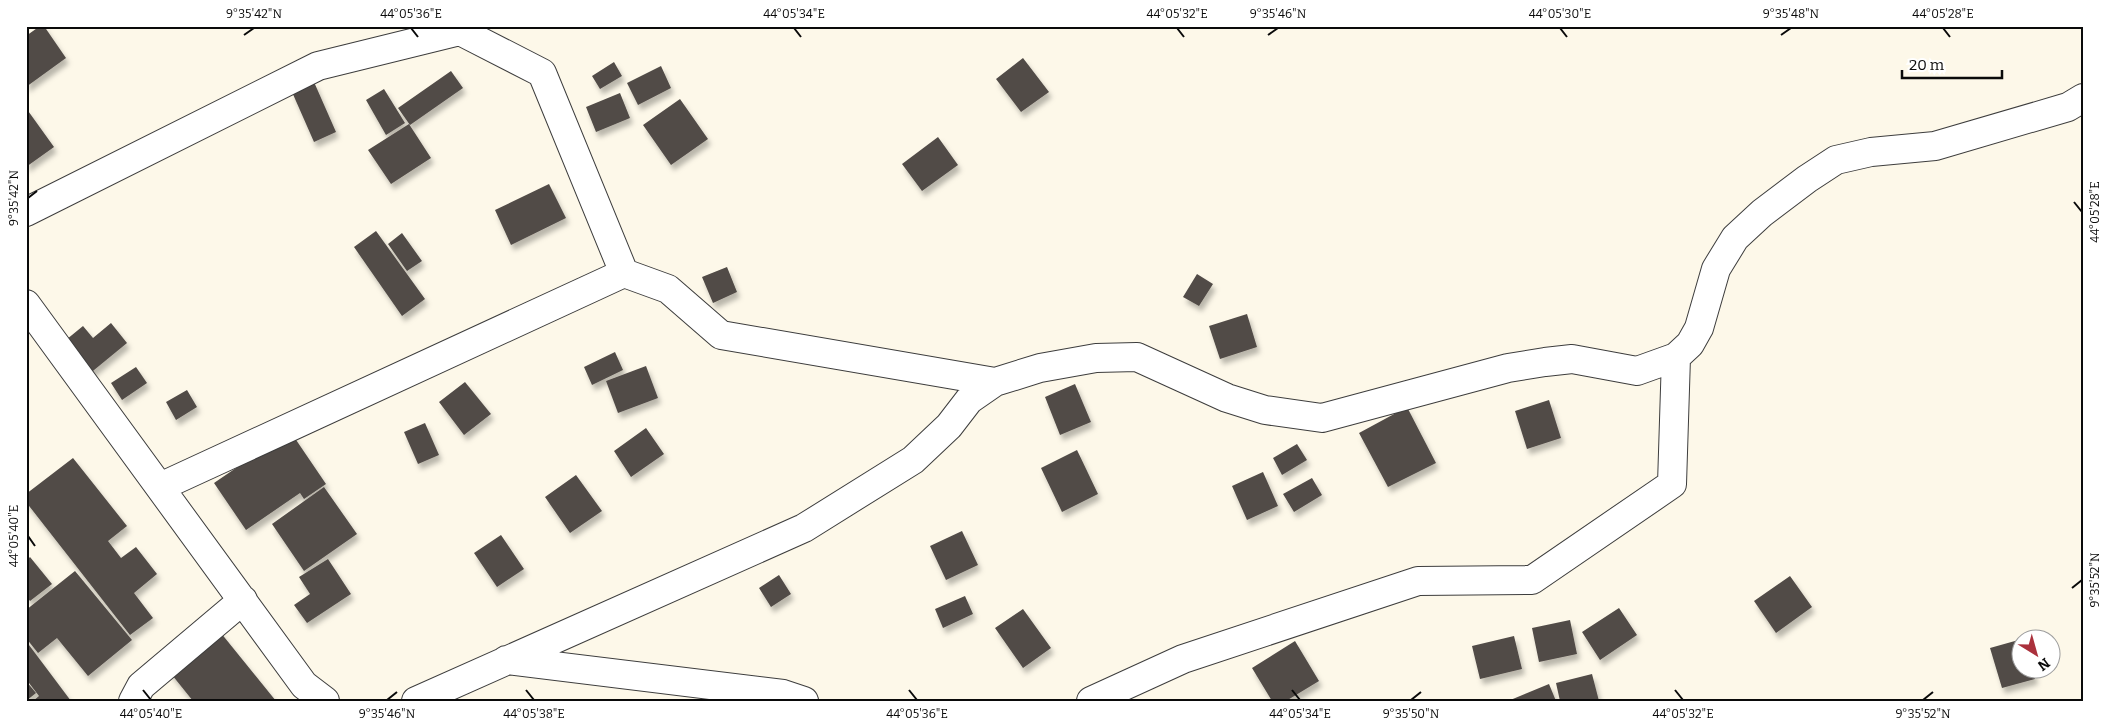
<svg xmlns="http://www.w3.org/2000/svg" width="2109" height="727" font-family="Bitter,serif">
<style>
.building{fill:#514b47;filter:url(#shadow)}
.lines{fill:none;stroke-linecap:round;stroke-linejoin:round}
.minor-casing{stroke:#3d3d3d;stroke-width:30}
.minor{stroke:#fff;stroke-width:28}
.ticks{fill:none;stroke:#0a0a0a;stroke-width:2}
.neatline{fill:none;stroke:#0a0a0a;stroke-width:2}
.ticks-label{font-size:12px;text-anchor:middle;fill:#0a0a0a}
</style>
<defs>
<filter id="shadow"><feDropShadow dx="3" dy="5.5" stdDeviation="2.5" flood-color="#0004"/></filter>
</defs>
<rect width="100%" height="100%" fill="#fdf8e9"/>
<path class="building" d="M40 26H44L66 58 26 87V36Z
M1023 58 1049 92 1021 112 996 79Z
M614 62 622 76 600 89 592 76Z
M661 66 671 88 638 105 627 83Z
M451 71 463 88 410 125 398 108Z
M314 82 336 132 314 142 292 92Z
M384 89 405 123 386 135 366 100Z
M620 93 630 118 596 132 586 107Z
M680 99 708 139 671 165 643 125Z
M26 108 54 147 26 167Z
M409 124 431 158 391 184 368 150Z
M938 137 958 165 922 191 902 164Z
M549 184 566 218 511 245 495 210Z
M376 231 425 299 402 316 354 247Z
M402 233 422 261 407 271 388 244Z
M727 267 737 292 713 303 702 277Z
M1197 274 1213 284 1199 306 1183 297Z
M1247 314 1257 347 1220 359 1209 326Z
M111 323 127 343 88 375 61 344 83 326 93 338Z
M615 352 623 370 592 385 584 367Z
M646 366 658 398 618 413 606 381Z
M136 367 147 383 122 400 111 383Z
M465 382 491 414 464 435 439 402Z
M1075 384 1091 422 1060 435 1045 397Z
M187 390 197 407 176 420 166 402Z
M1549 400 1561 438 1527 449 1515 411Z
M1407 407 1436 463 1388 487 1359 433Z
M425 423 439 455 418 464 404 432Z
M646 428 664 454 631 477 614 451Z
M290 431 326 484 304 499 300 493 246 530 214 483Z
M1297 444 1307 460 1282 475 1273 458Z
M1077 450 1098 494 1062 512 1041 468Z
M73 458 127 526 108 541 121 558 136 547 157 574 134 593 153 618 130 635 26 502V494Z
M1263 472 1278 506 1247 520 1232 486Z
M576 475 602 511 570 533 545 497Z
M1312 478 1322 495 1294 512 1283 494Z
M324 487 357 534 304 571 272 524Z
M962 531 978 565 946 580 930 546Z
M501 535 524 569 497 587 474 553Z
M30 557 52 584 30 601 26 596V561Z
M328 559 351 594 307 623 294 605 310 594 299 577Z
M75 571 132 640 88 676 57 638 38 653 26 638V610Z
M779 575 791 594 771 607 759 588Z
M1790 576 1812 607 1776 633 1754 601Z
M965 596 973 614 943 628 935 609Z
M1619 608 1637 635 1600 660 1582 632Z
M1023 609 1051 648 1023 668 995 628Z
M1570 620 1577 654 1539 662 1532 628Z
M212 622 276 701H193L160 660Z
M1514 636 1522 669 1480 679 1472 646Z
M2022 639V670H2033L2035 679 2002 688 1990 648Z
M26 641 71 701H33L39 696 26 679Z
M1295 641 1319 681 1286 701H1272L1252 668Z
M1592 674 1599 701H1560L1556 683Z
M26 681 36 693 26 701Z
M1549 684 1556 701H1508Z"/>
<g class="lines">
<defs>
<path id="minor" d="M26 212 318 66 460 31 542 73 624 273
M26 304 304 685 325 701
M160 487 624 273 668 289 721 335 995 382
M506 660 783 694 804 701
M133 701 141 686 243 600
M416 701 804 528 913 460 949 426 969 400 995 382 1040 368 1096 358 1137 357 1227 398 1265 410 1322 418 1508 368 1545 362 1572 359 1637 371 1676 357 1690 344 1699 328 1716 269 1735 238 1762 213 1807 179 1836 160 1871 152 1935 146 2068 107 2083 98
M1091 701 1183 659 1418 581 1532 580 1672 484 1676 357"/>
</defs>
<use href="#minor" class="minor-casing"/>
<use href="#minor" class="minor"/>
</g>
<path class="ticks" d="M411 28 418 37M794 28 801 37M1177 28 1184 37M1560 28 1567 37M1943 28 1950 37M244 35 254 28M1268 35 1278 28M1781 35 1791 28M28 198 37 191M2074 202 2082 212M28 536 35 546M2072 588 2082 580M143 690 151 700M526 690 534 700M909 690 917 700M1292 690 1300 700M1675 690 1683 700M387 700 397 692M1411 700 1421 692M1923 700 1933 692"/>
<rect width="2109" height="727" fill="none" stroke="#ffffff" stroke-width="55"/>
<g transform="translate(2036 654) rotate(143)"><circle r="24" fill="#ffffff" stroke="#9d9d9d"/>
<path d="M0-4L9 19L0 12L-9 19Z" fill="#aa313c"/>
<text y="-8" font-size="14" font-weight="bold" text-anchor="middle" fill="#0a0a0a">N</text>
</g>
<path d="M1902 70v8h100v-8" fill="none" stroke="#0a0a0a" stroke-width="2.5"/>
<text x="1909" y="70" font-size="15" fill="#0a0a0a" stroke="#ffffff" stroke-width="4" paint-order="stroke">20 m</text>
<rect x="28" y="28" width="2054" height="672" class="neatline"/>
<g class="ticks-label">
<text x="254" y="18">9°35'42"N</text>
<text x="411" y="18">44°05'36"E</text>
<text x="794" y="18">44°05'34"E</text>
<text x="1177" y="18">44°05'32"E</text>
<text x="1278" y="18">9°35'46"N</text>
<text x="1560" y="18">44°05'30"E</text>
<text x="1791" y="18">9°35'48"N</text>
<text x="1943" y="18">44°05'28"E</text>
<text transform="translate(14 198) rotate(-90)" y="4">9°35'42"N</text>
<text transform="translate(2095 212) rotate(-90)" y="4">44°05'28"E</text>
<text transform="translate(14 536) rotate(-90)" y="4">44°05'40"E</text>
<text transform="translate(2095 580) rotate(-90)" y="4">9°35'52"N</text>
<text x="151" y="718">44°05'40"E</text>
<text x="387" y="718">9°35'46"N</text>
<text x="534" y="718">44°05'38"E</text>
<text x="917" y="718">44°05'36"E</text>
<text x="1300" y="718">44°05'34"E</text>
<text x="1411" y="718">9°35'50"N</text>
<text x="1683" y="718">44°05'32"E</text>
<text x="1923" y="718">9°35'52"N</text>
</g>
</svg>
